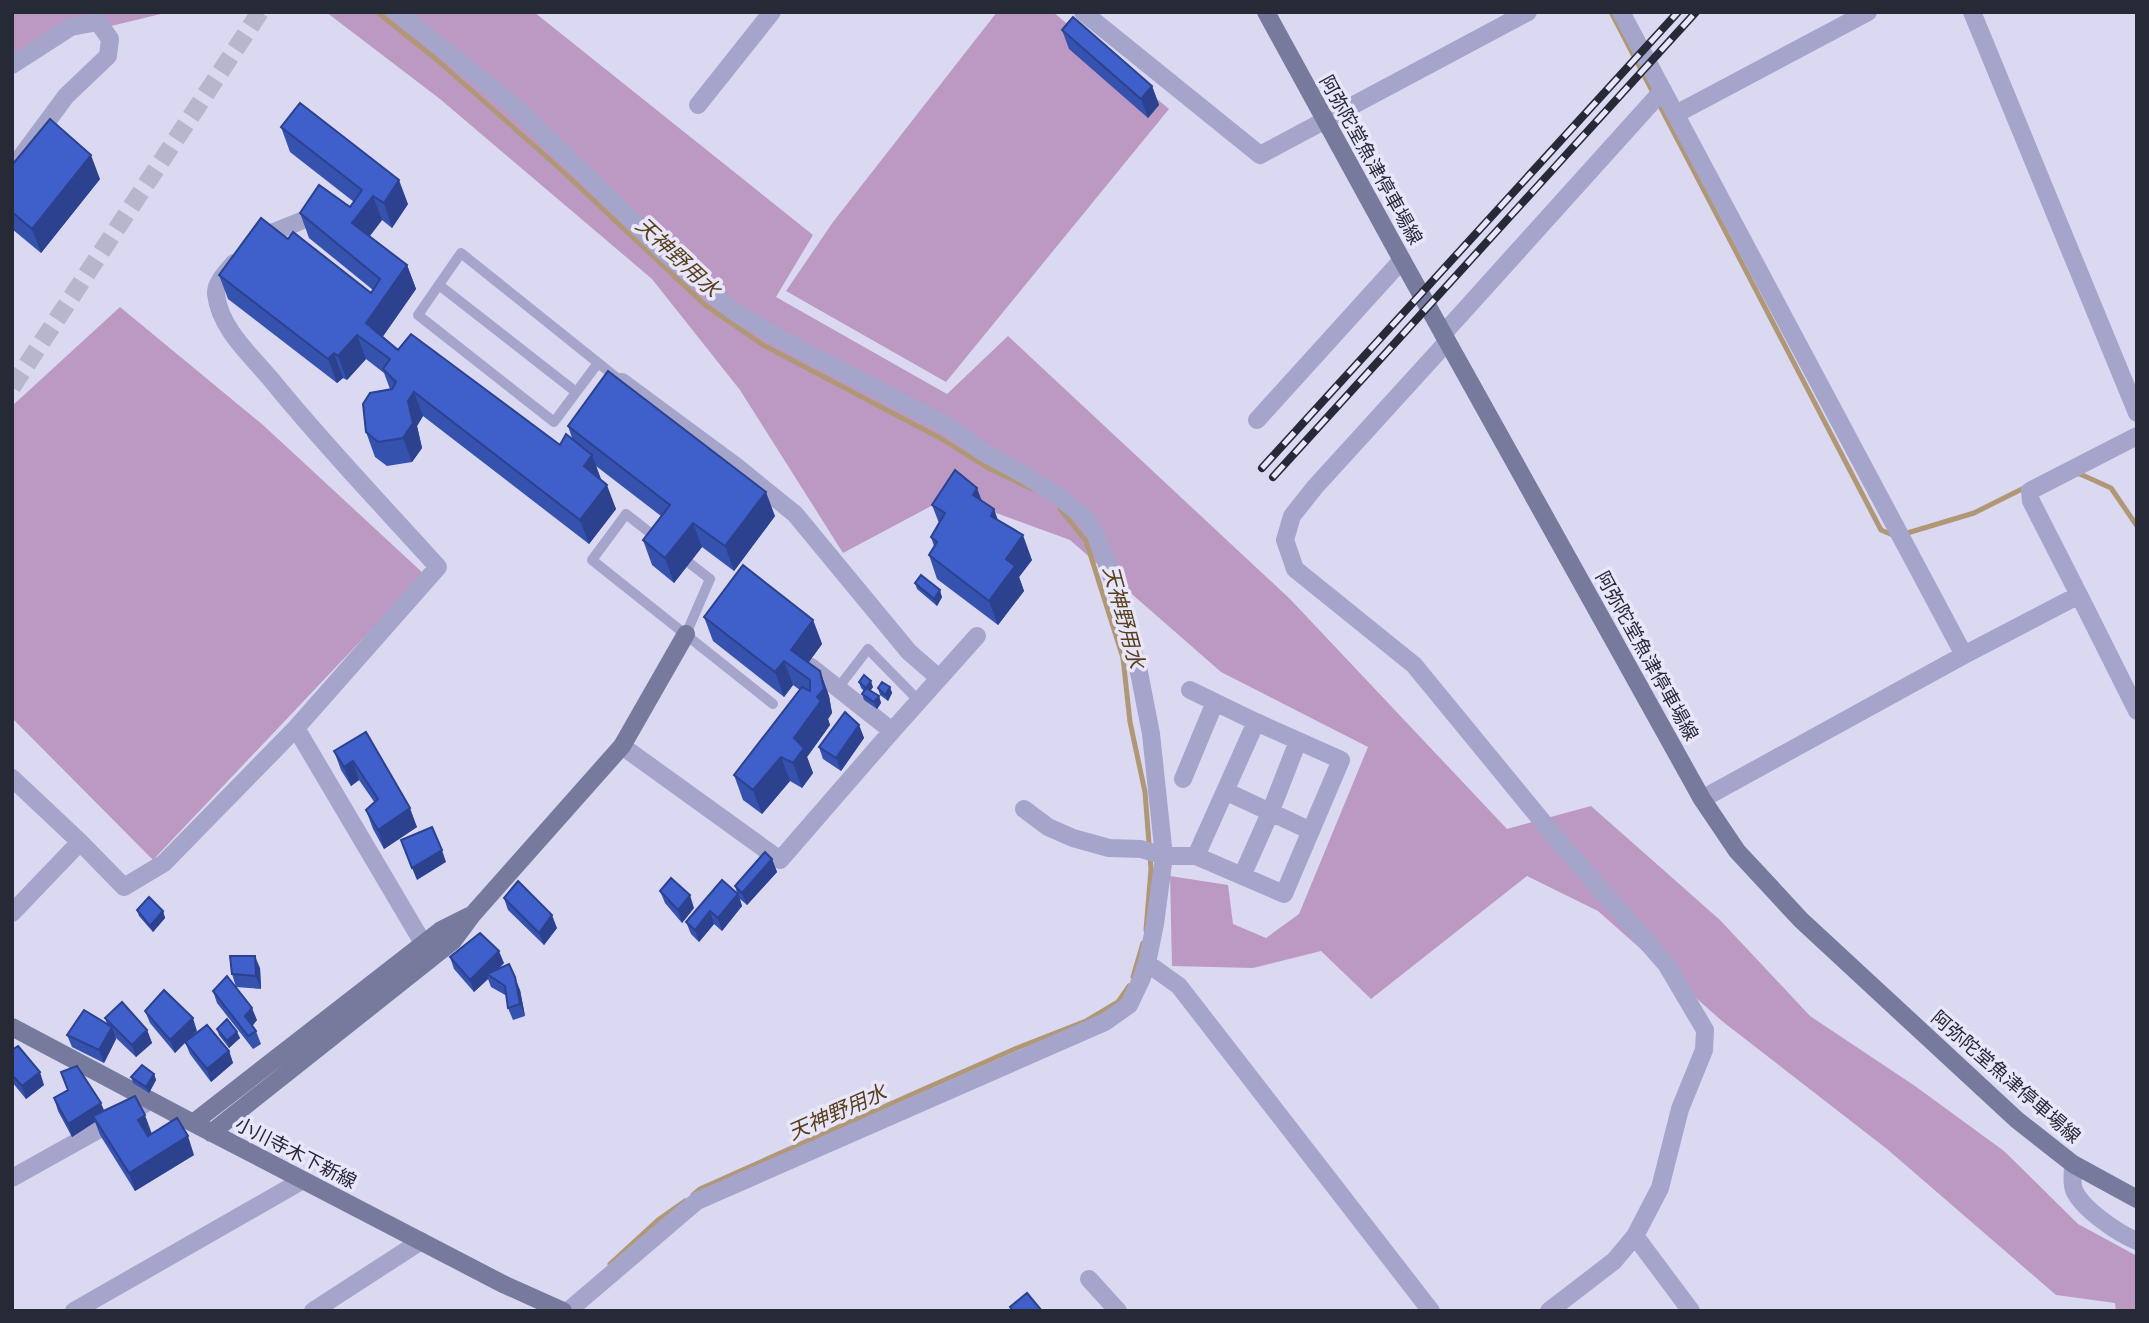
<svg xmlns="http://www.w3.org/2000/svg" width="2149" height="1323" font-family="Inter,'Noto Sans JP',sans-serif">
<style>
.green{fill:#bc99c2}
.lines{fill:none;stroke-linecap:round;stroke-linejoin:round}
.stream{stroke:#b09877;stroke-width:5}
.primary-tunnel{stroke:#b7b6cc;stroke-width:18;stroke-dasharray:18 9;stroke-linecap:butt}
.lane{stroke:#a5a5cb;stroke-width:10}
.street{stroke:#a5a5cb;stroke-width:18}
.secondary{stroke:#767b9e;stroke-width:18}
.rail-casing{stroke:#262936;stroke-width:8}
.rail{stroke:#e7e6fa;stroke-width:5;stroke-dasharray:16;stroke-linecap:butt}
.wall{fill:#3652af}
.shaded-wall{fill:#2c428e}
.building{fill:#3f5fcb;stroke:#2c428e;stroke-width:2}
.labels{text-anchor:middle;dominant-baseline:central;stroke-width:7;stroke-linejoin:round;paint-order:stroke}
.street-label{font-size:19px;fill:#262936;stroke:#e7e6fa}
.water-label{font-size:21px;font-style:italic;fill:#59401a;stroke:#e7e6fa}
</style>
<rect width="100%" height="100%" fill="#dbd9f2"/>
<path class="green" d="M12 12H169L49 41 12 60Z
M326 12H534L813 235 776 297 947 394 1008 336 1290 599 1507 829 1591 806 1720 920 1810 1016 1915 1086 2004 1151 2078 1224 2137 1256V1311H2116L2115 1303 2056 1295 1887 1149 1722 1021 1598 911 1527 876 1371 999 1321 951 1253 968 1172 966 1170 876 1228 885 1233 924 1266 938 1299 914 1368 747 1221 672 1070 540 950 496 843 553 740 390 652 279 440 99Z
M997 12H1053L1169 109 946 382 786 291 833 222Z
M120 307 263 425 424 574 153 860 12 718V406Z"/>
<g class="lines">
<path class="stream" d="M377 12 437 60 557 166 705 305 763 345 940 438 988 468 1032 489
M1611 12 1881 530 1895 536
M2074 474H2080L2111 488 2137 526
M1060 509 1086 541 1123 658 1130 722 1145 792 1151 869 1146 930
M1904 534 1974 513 2028 486
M1133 977 1143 943
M693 1195 700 1189 906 1097 1017 1048 1086 1021 1118 1002 1129 986
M610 1264 658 1220 685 1201"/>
<path class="primary-tunnel" d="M12 387 260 12"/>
<path class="lane" d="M439 285 576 392
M598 363 554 422 418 315 461 253 622 382
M658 539 626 514 592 560 773 704
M679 555 710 579 686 634
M838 688 868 649 919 701"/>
<path class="street" d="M397 12 518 109 664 252 733 311 790 344 946 425 983 452 1023 474 1058 496 1085 518 1096 535 1113 580 1139 672 1151 734 1164 856H1196L1284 894 1341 760 1256 722 1196 856
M1083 12 1260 155 1528 12
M1621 12 1964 655
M1972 12 2137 413
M12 65 71 27 98 22 110 39 108 56 66 96 12 169
M698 105 772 12
M1676 114 1868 12
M257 242 271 233 301 221
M1443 334 1663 90
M1447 342 1315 487 1292 516 1285 540 1295 569 1414 665 1556 838 1666 964 1705 1030 1704 1050 1680 1109 1660 1188 1635 1236 1614 1261 1549 1311
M622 382 737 467 795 514 909 652 939 678
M1257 420 1402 260
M2079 595 2031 501 2030 491 2137 436
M1190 690 1256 722
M296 728 423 943
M892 731 977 636
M622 746 780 860 892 731 811 667
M12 778 80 842 12 913
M1183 779 1215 702
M1225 791 1311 831
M1702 799 1964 655 2079 595 2137 711
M1024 809 1048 827 1073 838 1109 848 1141 849 1164 856 1155 924 1147 963
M80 842 124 887 164 863 296 728 438 567C383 506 326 447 274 383 253 357 220 330 216 294 215 283 227 271 234 263
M1242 876 1270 813 1298 741
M2073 1164C2073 1172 2071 1185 2075 1192 2084 1210 2119 1234 2137 1241
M12 1178 150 1101
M1635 1236 1691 1311
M1089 1279 1118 1311
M74 1311 303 1180
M313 1311 421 1241
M568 1311 697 1201 1105 1022 1129 1005 1141 980 1147 963 1179 986 1431 1311"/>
<path class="secondary" d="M1266 12 1402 260 1702 799 1737 851 1801 920 2017 1120 2073 1164 2137 1199
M12 1027 193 1123 503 1284 563 1311
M193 1123 441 930 469 916
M211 1133 453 941 473 914 622 746 686 634"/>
<defs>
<path id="rail" d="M1262 468 1678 12
M1273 477 1696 12"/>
</defs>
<use href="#rail" class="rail-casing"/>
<use href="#rail" class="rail"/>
</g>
<path class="wall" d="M1062 30 1152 86 1159 105 1148 118 1069 49Z
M281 127 408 204 392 228 382 220 370 236 407 265 416 289 382 337 398 350 560 445 572 438 568 426 775 516 734 571 702 547 674 583 652 565 643 540 661 516 596 466 601 480 616 509 589 544 423 416 417 426 422 448 412 462 387 466 375 457 366 432 390 389 384 373 366 359 347 380 343 378 337 383 228 299 219 275 288 239 371 293 373 290 309 238 300 213 350 207 354 202 290 152Z
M12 165 100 179 41 253 12 229Z
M982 502 1032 560 1019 577 1024 591 998 625 937 579 929 555 934 546 931 537 939 523 932 505Z
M915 583 942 597 937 606 917 589Z
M704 617 813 620 822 644 808 663 820 671 829 696 832 713 828 719 830 725 807 757 813 773 802 788 790 781 762 814 743 800 734 775 800 690 793 685 784 697 713 641Z
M859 682 873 687 870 691 879 696 881 703 877 709 864 700 862 694 864 691 861 688Z
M890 687 892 693 888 701 880 695 878 688Z
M859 725 864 738 841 771 823 759 819 747Z
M366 732 417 827 384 849 373 829 366 810 375 803 359 780 351 786 341 770 334 751Z
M772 859 777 872 747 905 740 899 742 906 722 931 714 924 699 942 691 934 686 922 737 893 735 886Z
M660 891 694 908 682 923 665 903Z
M504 898 557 928 544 945 508 910Z
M137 910 163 911 165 918 153 932 139 916Z
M450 957 504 963 498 969 520 990 525 1016 513 1020 508 1008 507 996 491 987 488 979 474 992 454 969Z
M260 968 261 989 236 987 232 974Z
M213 991 257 1020 252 1026 256 1031 261 1044 253 1049 217 1003Z
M145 1011 197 1031 189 1039 229 1051 233 1063 211 1082 190 1054 185 1042 175 1053 150 1023Z
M105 1018 147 1030 152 1043 136 1057 115 1037 116 1039 104 1063 72 1047 67 1035 107 1024Z
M217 1029 237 1032 240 1038 229 1048 219 1035Z
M12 1050 44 1085 26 1099 12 1082Z
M154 1074 156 1080 149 1093 133 1083 131 1077Z
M54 1098 104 1111 194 1155 135 1191 100 1135 95 1122 72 1137 58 1111Z"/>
<path class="shaded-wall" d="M1152 86 1159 105 1148 118 1141 99Z
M91 155 100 179 41 253 32 229Z
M399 180 408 204 392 228 384 203Z
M373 196 382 220 361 247 352 223Z
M407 265 416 289 375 348 366 323Z
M357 335 366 359 347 380 338 356Z
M334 353 343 378 337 383 328 359Z
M414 392 423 416 417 426 422 448 412 462 403 438 408 401Z
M592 455 601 479 593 491 584 466Z
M607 485 616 509 589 544 580 520Z
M977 488 986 512 973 495Z
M766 492 775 516 734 571 725 546Z
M994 509 1003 534 991 516Z
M693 523 702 547 674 583 665 558Z
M1023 535 1032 560 1019 577 1024 591 998 625 989 601 1006 559Z
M940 590 942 597 937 606 934 599Z
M813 620 822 644 801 673 791 650Z
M784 661 793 685 784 697 775 672Z
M820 671 829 696 832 713 828 719 830 725 807 757 813 773 802 788 793 763 794 738Z
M871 681 873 687 868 694 866 688Z
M890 687 892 693 888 701 885 695Z
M879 696 881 703 877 709 874 702Z
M859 725 864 738 841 771 836 758Z
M781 757 790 781 762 814 753 790Z
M353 761 359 780 351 786 344 767Z
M410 808 417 827 384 849 378 830Z
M442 850 446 862 417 880 412 868Z
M772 859 777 872 747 905 742 893Z
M738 894 742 906 722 931 718 918Z
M690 895 694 908 682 923 678 910Z
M163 911 165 918 153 932 150 926Z
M710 911 714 924 699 942 695 930Z
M552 915 557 928 544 945 539 933Z
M499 951 504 963 490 977 487 974 488 979 474 992 470 980Z
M255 956 260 968 261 989 256 976Z
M515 977 520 990 525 1016 520 1004Z
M252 1008 257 1020 250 1029 245 1016Z
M193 1018 197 1031 175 1053 170 1040Z
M112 1027 116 1039 104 1063 99 1050Z
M147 1030 152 1043 136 1057 132 1045Z
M237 1032 240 1038 229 1048 227 1041Z
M229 1051 233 1063 211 1082 207 1069Z
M40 1072 44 1085 26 1099 22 1086Z
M154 1074 156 1080 149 1093 146 1087Z
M101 1103 106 1115 93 1116 95 1122 72 1137 68 1124Z
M145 1115 152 1134 145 1139 138 1120Z
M188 1136 194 1155 135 1191 129 1173Z"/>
<path class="building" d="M1073 17 1152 86 1141 99 1062 30Z
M300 103 399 180 384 203 373 196 352 223 407 265 366 323 398 350 411 334 560 445 566 434 592 455 584 466 607 485 580 520 414 392 408 401 413 423 403 438 378 442 366 432 363 404 370 393 392 389 396 382 383 369 390 359 357 335 338 356 334 353 328 359 219 275 261 218 288 239 293 232 371 293 380 279 300 213 319 185 350 207 362 190 281 127Z
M50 119 91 155 32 229 12 212V165Z
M608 371 766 492 725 546 693 523 665 558 643 540 670 505 568 426Z
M955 470 977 488 973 495 994 509 991 516 1023 535 1006 559 1015 566 989 601 929 555 937 542 931 537 945 513 932 505Z
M743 565 813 620 791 650 820 671 824 689 817 697 821 701 794 738 804 748 793 763 781 757 753 790 734 775 802 687 810 691V680L784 661 775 672 704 617Z
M921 575 940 590 934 599 915 583Z
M864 675 871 681 866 688 859 682Z
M882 682 890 687 885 695 878 688Z
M866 688 879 696 874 702 862 694Z
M845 712 859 725 836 758 819 747Z
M366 732 410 808 378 830 366 810 378 799 353 761 344 767 334 751Z
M432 827 442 850 412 868 401 840Z
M765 852 772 859 742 893 735 886Z
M671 878 690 895 678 910 660 891Z
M722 880 738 894 718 918 710 911 695 930 686 922Z
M518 881 552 915 539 933 504 898Z
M149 897 163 911 150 926 137 910Z
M480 933 499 951 470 980 450 957Z
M230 956H255L256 976 232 974Z
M509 964 515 977 520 1004 508 1008 505 986 487 974Z
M227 976 252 1008 245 1016 256 1031 248 1036 213 991Z
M164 990 193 1018 170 1040 145 1011Z
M122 1002 147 1030 132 1045 105 1018Z
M84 1010 112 1027 99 1050 67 1035Z
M227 1019 237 1032 227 1041 217 1029Z
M207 1025 229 1051 207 1069 185 1042Z
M18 1046 40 1072 22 1086 12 1075V1050Z
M142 1065 154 1074 146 1087 131 1077Z
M77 1066 101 1103 68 1124 54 1098 68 1090 61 1072Z
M135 1096 145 1115 138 1120 148 1136 177 1118 188 1136 129 1173 93 1116Z
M1027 1293 1042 1311H1013L1010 1307Z"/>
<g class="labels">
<g class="street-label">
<text transform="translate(1371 160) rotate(61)">阿弥陀堂魚津停車場線</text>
<text transform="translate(1647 656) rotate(61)">阿弥陀堂魚津停車場線</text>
<text transform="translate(2006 1077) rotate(41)">阿弥陀堂魚津停車場線</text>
<text transform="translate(296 1153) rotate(27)">小川寺木下新線</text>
</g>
<g class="water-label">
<text transform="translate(678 257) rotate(43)">天神野用水</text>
<text transform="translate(1124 617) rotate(75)">天神野用水</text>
<text transform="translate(837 1112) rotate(-24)">天神野用水</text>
</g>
</g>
<rect width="2149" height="1323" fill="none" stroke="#262936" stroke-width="28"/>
</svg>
